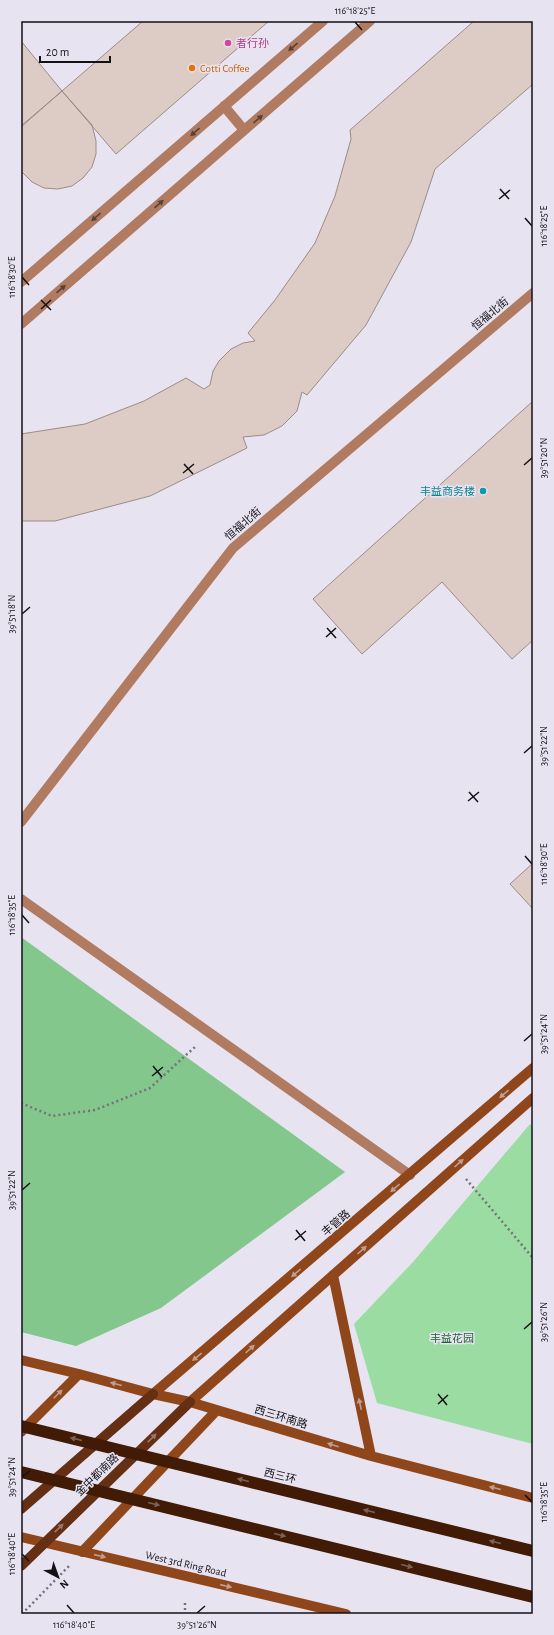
<svg xmlns="http://www.w3.org/2000/svg" width="554" height="1635" font-family="'Alegreya Sans','Noto Sans SC',sans-serif">
<style>
.green{fill:#9adca2}
.forest{fill:#83c78c}
.building{fill:#dcccc5;stroke:#9b8c87}
.lines{fill:none;stroke-linecap:round;stroke-linejoin:round}
.path{stroke:#75727b;stroke-width:2.5;stroke-dasharray:2 3;stroke-linecap:butt}
.lane{stroke:#b07b61;stroke-width:10}
.street{stroke:#b07b61;stroke-width:10}
.secondary{stroke:#90461b;stroke-width:10}
.primary{stroke:#642f12;stroke-width:10}
.highway-bridge{stroke:#411b05;stroke-width:12}
.oneway{fill:#5a4138}
.oneway2{fill:#c09c91}
.oneway3{fill:#98776b}
.oneway4{fill:#7b6158}
.ticks{fill:none;stroke:#131116;stroke-width:1.5}
.hotel-dot{fill:#d1479c;stroke:#e7e3f1;stroke-width:1.5}
.food-dot{fill:#e8710a;stroke:#e7e3f1;stroke-width:1.5}
.culture-dot{fill:#0f9aa8;stroke:#e7e3f1;stroke-width:1.5}
.labels{text-anchor:middle;dominant-baseline:central;stroke-width:3;stroke-linejoin:round;paint-order:stroke}
.hotel-label{font-size:11px;fill:#b23c85;stroke:#e7e3f1;text-anchor:start}
.food-label{font-size:11px;fill:#c56008;stroke:#e7e3f1;text-anchor:start}
.street-label{font-size:11px;fill:#131116;stroke:#e7e3f1}
.culture-label{font-size:11px;fill:#0d838f;stroke:#e7e3f1;text-anchor:end}
.park-label{font-size:11px;fill:#1e652e;stroke:#e7e3f1}
.neatline{fill:none;stroke:#131116;stroke-width:1.5}
.ticks-label{font-size:10px;text-anchor:middle;fill:#131116}
</style>
<rect width="100%" height="100%" fill="#e7e3f1"/>
<path class="green" d="M530 1124 533 1127V1444L377 1403 354 1324 413 1262Z"/>
<path class="forest" d="M21 937 345 1172 161 1308 76 1346 21 1332Z"/>
<path class="building" d="M143 21H269L116 154 62 91Z
M474 21H533V84L435 169 411 242 366 325 307 395 302 392 297 411 282 426 264 435 243 437 247 448 150 496 55 521H21V434L85 424 144 401 186 378 204 389 210 385 213 371 219 361 231 349 243 343 255 341 248 333 275 300 315 243 335 196 351 139 350 130Z
M21 41 62 91 21 126Z
M62 91 92 125 96 141V154L92 167 83 178 72 186 58 189 44 188 32 182 21 171V127Z
M533 401V640L512 659 442 582 362 654 313 599Z
M533 863V909L510 884Z"/>
<g class="lines">
<path class="path" d="M21 1103 52 1116 95 1110 150 1088 196 1046
M466 1179 533 1258
M185 1603V1614
M22 1614 69 1566"/>
<path class="lane" d="M224 106 244 130
M21 282 323 21
M21 324 370 21"/>
<path class="street" d="M21 822 233 548 533 293
M21 899 410 1175"/>
<path class="secondary" d="M333 1275 371 1456
M21 1360 79 1374 153 1394 190 1402 371 1456 533 1498
M153 1394 533 1068
M190 1402 533 1098
M21 1432 79 1374
M21 1537 346 1614
M82 1552 217 1410"/>
<path class="primary" d="M21 1509 153 1394
M21 1566 190 1402"/>
<path class="highway-bridge" d="M21 1426 533 1551
M21 1472 533 1597"/>
</g>
<defs><path id="oneway-solid" d="M-6-.8H1V-3.2L6.5 0L1 3.2V.8H-6Z"/></defs>
<g class="oneway">
<use href="#oneway-solid" transform="translate(293 47) rotate(139)"/>
<use href="#oneway-solid" transform="translate(258 119) rotate(-41)"/>
<use href="#oneway-solid" transform="translate(195 132) rotate(139)"/>
<use href="#oneway-solid" transform="translate(159 204) rotate(-41)"/>
<use href="#oneway-solid" transform="translate(96 217) rotate(139)"/>
<use href="#oneway-solid" transform="translate(61 289) rotate(-41)"/>
</g>
<g class="oneway2">
<use href="#oneway-solid" transform="translate(504 1094) rotate(139)"/>
<use href="#oneway-solid" transform="translate(459 1163) rotate(-42)"/>
<use href="#oneway-solid" transform="translate(395 1188) rotate(139)"/>
<use href="#oneway-solid" transform="translate(362 1250) rotate(-42)"/>
<use href="#oneway-solid" transform="translate(296 1273) rotate(139)"/>
<use href="#oneway-solid" transform="translate(250 1349) rotate(-42)"/>
<use href="#oneway-solid" transform="translate(197 1357) rotate(141)"/>
<use href="#oneway-solid" transform="translate(116 1384) rotate(-165)"/>
<use href="#oneway-solid" transform="translate(58 1394) rotate(-45)"/>
<use href="#oneway-solid" transform="translate(360 1404) rotate(-102)"/>
<use href="#oneway-solid" transform="translate(333 1445) rotate(-163)"/>
<use href="#oneway-solid" transform="translate(495 1488) rotate(-166)"/>
<use href="#oneway-solid" transform="translate(100 1556) rotate(13)"/>
<use href="#oneway-solid" transform="translate(226 1586) rotate(13)"/>
</g>
<g class="oneway3">
<use href="#oneway-solid" transform="translate(152 1438) rotate(-44)"/>
<use href="#oneway-solid" transform="translate(59 1528) rotate(-44)"/>
</g>
<g class="oneway4">
<use href="#oneway-solid" transform="translate(76 1439) rotate(-166)"/>
<use href="#oneway-solid" transform="translate(243 1480) rotate(-166)"/>
<use href="#oneway-solid" transform="translate(154 1504) rotate(14)"/>
<use href="#oneway-solid" transform="translate(369 1511) rotate(-166)"/>
<use href="#oneway-solid" transform="translate(280 1535) rotate(14)"/>
<use href="#oneway-solid" transform="translate(495 1542) rotate(-166)"/>
<use href="#oneway-solid" transform="translate(407 1566) rotate(14)"/>
</g>
<path class="ticks" d="M355 22 362 30M500 189 509 199M499 199 510 190M525 218 532 226M22 277 29 285M41 300 51 310M41 309 51 300M184 464 193 474M524 465 532 458M183 473 194 464M22 614 30 607M327 628 336 638M326 637 336 628M524 753 532 746M469 792 478 802M468 801 479 792M525 856 532 864M22 915 29 923M524 1041 532 1034M153 1066 162 1077M152 1076 163 1067M22 1190 30 1183M296 1230 305 1241M295 1240 306 1231M524 1329 532 1322M438 1394 447 1405M438 1404 448 1395M22 1477 30 1471M525 1495 532 1502M22 1554 29 1561M67 1605 74 1613M197 1613 205 1606"/>
<circle class="hotel-dot" cx="228" cy="43" r="4"/>
<circle class="food-dot" cx="192" cy="68" r="4"/>
<circle class="culture-dot" cx="483" cy="491" r="4"/>
<g class="labels">
<g class="hotel-label">
<text x="236" y="43">者行孙</text>
</g>
<g class="food-label">
<text x="200" y="68">Cotti Coffee</text>
</g>
<g class="street-label">
<text transform="translate(490 314) rotate(-40)">恒福北街</text>
<text transform="translate(243 524) rotate(-41)">恒福北街</text>
<text transform="translate(336 1223) rotate(-41)">丰管路</text>
<text transform="translate(281 1417) rotate(17)">西三环南路</text>
<text transform="translate(97 1475) rotate(-44)">金中都南路</text>
<text transform="translate(280 1476) rotate(14)">西三环</text>
<text transform="translate(186 1564) rotate(13)">West 3rd Ring Road</text>
</g>
<g class="culture-label">
<text x="475" y="491">丰益商务楼</text>
</g>
<g class="park-label">
<text x="452" y="1338">丰益花园</text>
</g>
</g>
<rect width="554" height="1635" fill="none" stroke="#e7e3f1" stroke-width="44"/>
<g transform="translate(58 1577) rotate(139)" stroke="#e7e3f1" stroke-width="3" paint-order="stroke">
<path d="M0-3L7 15L0 10L-7 15Z" fill="#131116"/>
<text y="-6" font-size="11" font-weight="bold" text-anchor="middle" fill="#131116">N</text>
</g>
<path d="M40 56v6h70v-6" fill="none" stroke="#131116" stroke-width="2"/>
<text x="46" y="56" font-size="12" fill="#131116" stroke="#e7e3f1" stroke-width="3" paint-order="stroke">20 m</text>
<rect x="22" y="22" width="510" height="1591" class="neatline"/>
<g class="ticks-label">
<text x="355" y="14">116°18'25"E</text>
<text transform="translate(543 226) rotate(-90)" y="4">116°18'25"E</text>
<text transform="translate(11 277) rotate(-90)" y="4">116°18'30"E</text>
<text transform="translate(543 458) rotate(-90)" y="4">39°51'20"N</text>
<text transform="translate(11 614) rotate(-90)" y="4">39°51'18"N</text>
<text transform="translate(543 746) rotate(-90)" y="4">39°51'22"N</text>
<text transform="translate(543 864) rotate(-90)" y="4">116°18'30"E</text>
<text transform="translate(11 915) rotate(-90)" y="4">116°18'35"E</text>
<text transform="translate(543 1034) rotate(-90)" y="4">39°51'24"N</text>
<text transform="translate(11 1190) rotate(-90)" y="4">39°51'22"N</text>
<text transform="translate(543 1322) rotate(-90)" y="4">39°51'26"N</text>
<text transform="translate(11 1477) rotate(-90)" y="4">39°51'24"N</text>
<text transform="translate(543 1502) rotate(-90)" y="4">116°18'35"E</text>
<text transform="translate(11 1554) rotate(-90)" y="4">116°18'40"E</text>
<text x="74" y="1628">116°18'40"E</text>
<text x="197" y="1628">39°51'26"N</text>
</g>
</svg>
